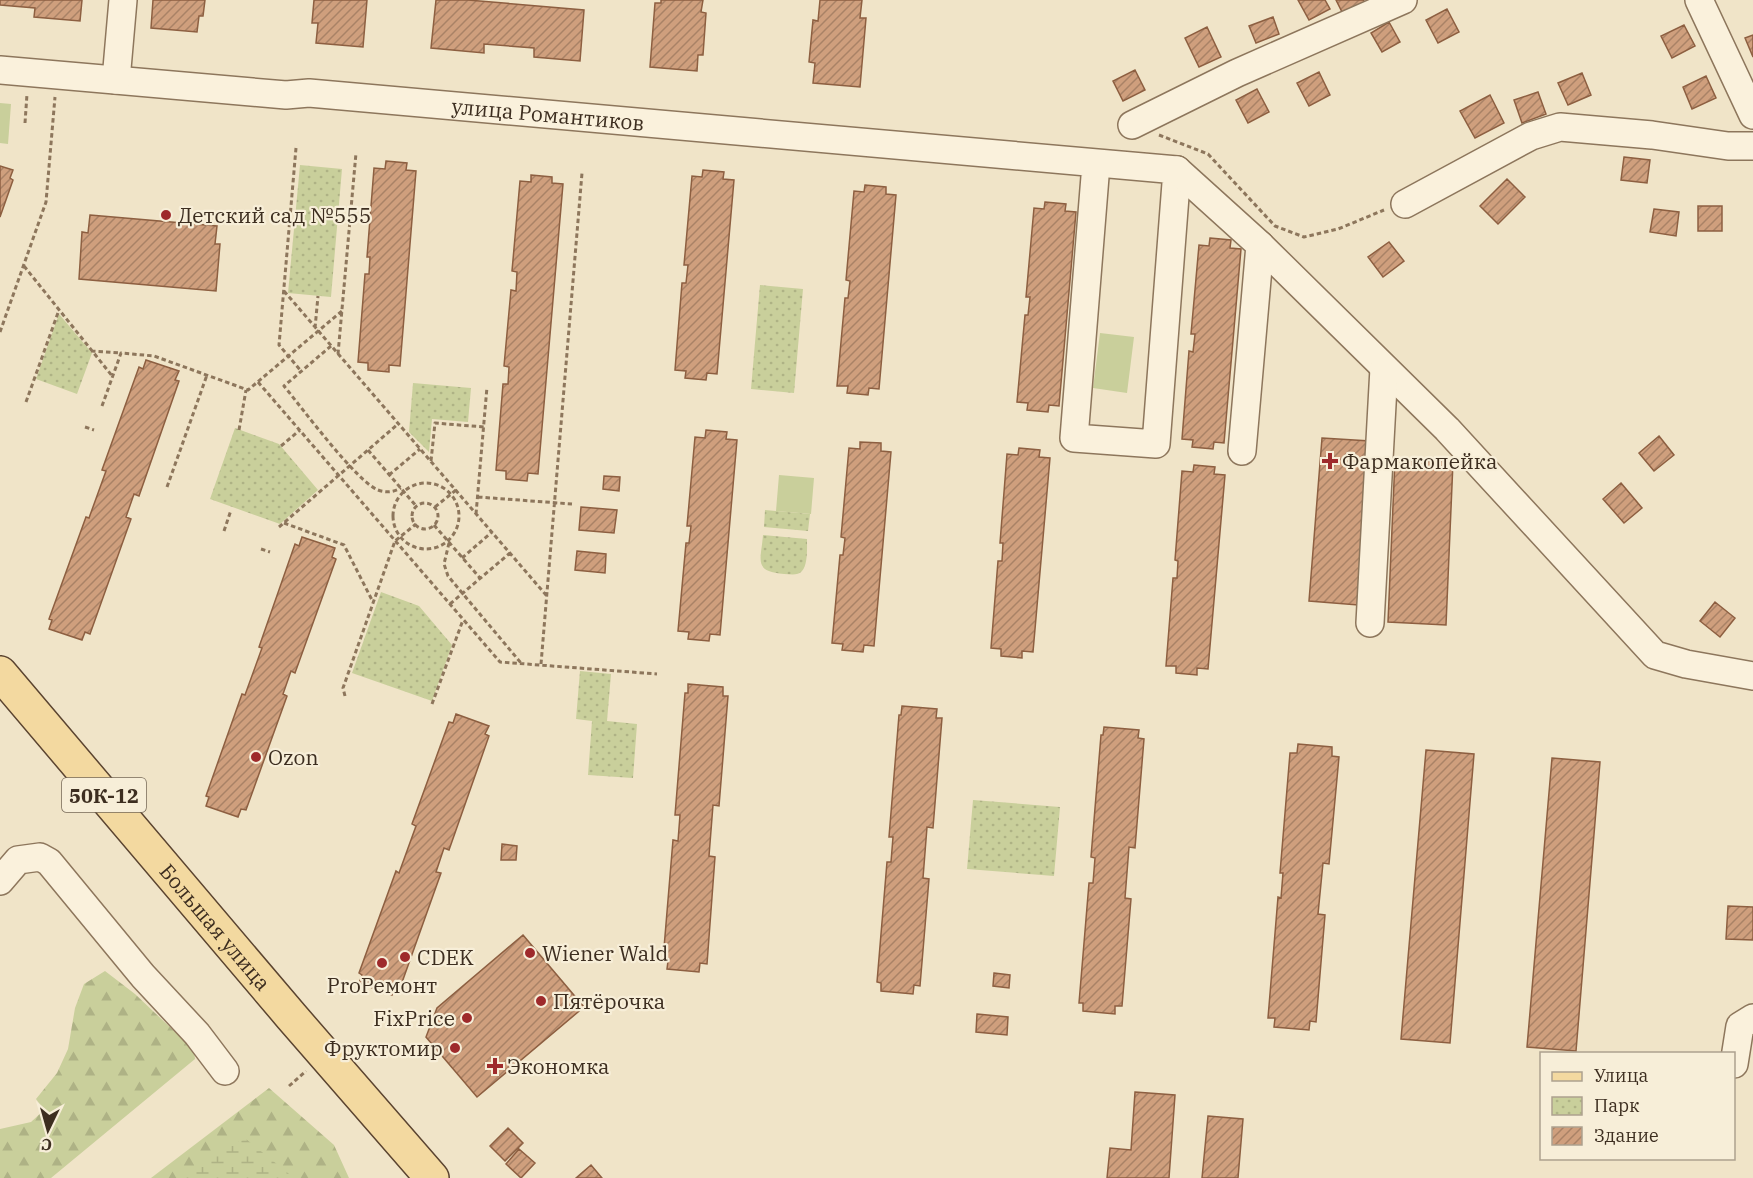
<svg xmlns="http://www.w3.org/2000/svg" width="1753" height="1178" font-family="'IBM Plex Serif',serif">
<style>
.forest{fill:url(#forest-firs)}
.wetland{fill:url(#wetland-marsh)}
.park{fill:url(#park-dots)}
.pitch{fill:#c9cf9b}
.building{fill:url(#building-hatch);stroke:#8d5f41;stroke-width:1.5}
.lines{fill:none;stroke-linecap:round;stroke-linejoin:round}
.minor-casing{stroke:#8d765c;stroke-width:30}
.major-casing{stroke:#5b4430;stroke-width:36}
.path{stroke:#8d765c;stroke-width:3;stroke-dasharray:4.5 3;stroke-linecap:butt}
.minor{stroke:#faf1dc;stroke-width:27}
.major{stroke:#f3d9a0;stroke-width:33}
.poi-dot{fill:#9e2a2b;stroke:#f7eed8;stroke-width:2}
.labels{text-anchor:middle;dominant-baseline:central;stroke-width:4.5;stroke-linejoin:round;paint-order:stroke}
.shield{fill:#f7eed8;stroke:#756857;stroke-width:1.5}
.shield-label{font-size:20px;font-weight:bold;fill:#3d2e20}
.street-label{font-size:21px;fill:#3d2e20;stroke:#f7eed8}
.poi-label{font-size:21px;fill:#3d2e20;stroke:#f7eed8;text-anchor:start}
</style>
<defs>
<pattern id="forest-firs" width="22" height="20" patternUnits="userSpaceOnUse" patternTransform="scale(1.5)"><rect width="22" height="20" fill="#c9cf9b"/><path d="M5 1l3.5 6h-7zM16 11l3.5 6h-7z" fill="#aeb285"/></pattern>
<pattern id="wetland-marsh" width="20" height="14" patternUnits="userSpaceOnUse" patternTransform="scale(1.5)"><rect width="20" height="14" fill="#c9cf9b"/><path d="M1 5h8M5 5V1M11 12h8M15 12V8" fill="none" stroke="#aeb285"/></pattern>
<pattern id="park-dots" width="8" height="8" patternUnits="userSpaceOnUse" patternTransform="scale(1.5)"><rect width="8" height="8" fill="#c9cf9b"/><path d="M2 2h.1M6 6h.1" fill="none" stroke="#aeb285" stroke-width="1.8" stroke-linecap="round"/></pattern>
<pattern id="building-hatch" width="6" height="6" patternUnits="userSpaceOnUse" patternTransform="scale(1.5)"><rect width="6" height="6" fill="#cf9f7d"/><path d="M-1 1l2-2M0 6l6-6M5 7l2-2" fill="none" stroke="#a98266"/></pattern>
</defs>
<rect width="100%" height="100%" fill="#f0e4c8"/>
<path class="forest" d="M105 971 135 994 194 1050 195 1059 51 1178H0V1129L31 1122 44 1110 36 1099 57 1073 68 1049 75 1008 84 984Z
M269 1088 334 1145 349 1178H151Z"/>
<path class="wetland" d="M246 1139 294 1178H182L204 1165 220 1148Z"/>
<path class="park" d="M300 165 342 169 331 297 288 293Z
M760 285 803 289 794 393 751 389Z
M59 314 92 353 77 394 36 379Z
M413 383 471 388 468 422 432 419 429 452 409 432Z
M235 428 279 444 318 490 280 524 210 499Z
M765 510 810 514 808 531 764 527Z
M763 535 807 539C807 547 808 565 802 571 798 576 790 574 784 574 753 571 761 561 763 535Z
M381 592 419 606 452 645 432 701 352 673Z
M580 671 611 674 607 721 637 724 633 778 588 775 592 721 576 719Z
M973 800 1060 807 1054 876 967 869Z"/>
<path class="pitch" d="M0 103 11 104 8 144 0 143Z
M1100 333 1134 337 1127 393 1093 388Z
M779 475 814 478 811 514 776 511Z"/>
<path class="building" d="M0 0H82L80 21 34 17 35 8 0 5Z
M153 0H205L203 16H199L197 32 151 28Z
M314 0H367L363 47 316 43 318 23H312Z
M436 0H468L584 10 580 61 534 57V48L484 44V53L431 48Z
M661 0H703L701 12 706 13 703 55H698L697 71 650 67 655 3H661Z
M820 0H862L860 18H866L860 87 813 83 815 63 809 62 813 20 818 21Z
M1298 0H1325L1330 9 1309 20Z
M1336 0H1363L1365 2 1343 14Z
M1447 9 1459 32 1438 43 1426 20Z
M1273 17 1279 34 1256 43 1249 26Z
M1389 22 1400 42 1382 52 1371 33Z
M1684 25 1695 46 1672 58 1661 36Z
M1207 27 1221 57 1199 67 1185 38Z
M1753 35V57L1745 38Z
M1135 70 1145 90 1123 101 1113 81Z
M1319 72 1330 95 1309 106 1297 83Z
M1582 73 1591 95 1568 105 1558 83Z
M1706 76 1716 98 1692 109 1683 87Z
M1257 89 1269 112 1248 123 1236 100Z
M1538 92 1546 114 1522 123 1514 100Z
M1490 95 1504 123 1475 138 1460 111Z
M1624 157 1650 160 1647 183 1621 180Z
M386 161 407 163 406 170 416 171 400 366 389 365V372L368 370V363L358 362 365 274H369L370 257H367L374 168 385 169Z
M0 166 13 170 10 178 13 180 0 217Z
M703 170 724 172 723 179 734 180 717 374 707 373 706 380 685 378 686 371 675 370 682 283H686L688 265H684L692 176 702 177Z
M531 175 552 177V183L563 184 538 474 528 473 527 481 506 479V471L496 470 503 384H508L509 367 504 366 511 290 516 291 517 272 512 271 520 181 531 182Z
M1507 179 1525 197 1498 224 1480 206Z
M865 185 886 187V194L896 195 879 389 869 388 868 395 847 393 848 386H837L845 298H848L850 281 846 280 854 191 864 192Z
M1045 202 1066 204 1065 211 1076 212 1059 406 1049 405 1048 412 1027 410 1028 403 1017 402 1025 315H1028L1030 297H1026L1034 208 1044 209Z
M1698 206H1722V231H1698Z
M1654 209 1679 212 1676 236 1650 232Z
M90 215 217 226 215 244H220L216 291 79 279 82 232 88 233Z
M1210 238 1231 240 1230 248 1241 249 1224 443 1214 442 1213 449 1192 447 1193 440 1182 439 1189 351 1193 352 1195 334H1191L1199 245 1209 246Z
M1389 242 1404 261 1383 277 1368 257Z
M146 360 179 371 175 380 179 381 139 496 134 494 126 517 131 519 90 634 85 632 82 640 49 629 52 620 49 619 86 517 89 518 106 471 102 470 139 367 143 369Z
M706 430 727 432 726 439 737 440 720 635 710 634 709 641 688 639 689 632 678 631 686 543H689L691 526H687L695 437 705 438Z
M1659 436 1674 455 1654 471 1639 453Z
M1322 438 1370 441 1358 605 1309 601Z
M860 442 881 443V451L891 452 874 646 864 645 863 652 842 650 843 644 832 643 840 555H843L845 538 841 537 849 448 860 449Z
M1019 448 1040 450 1039 457 1050 458 1033 652 1022 651V658L1001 656V649L991 648 998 561H1002L1003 543H1000L1007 454 1018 455Z
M1395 459 1453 462 1446 625 1388 622Z
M1194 465 1215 467 1214 474 1225 475 1208 669 1197 668V675L1176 673V666H1166L1173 578H1177L1178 561 1175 560 1182 471 1193 472Z
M604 476 620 477 619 491 603 489Z
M1621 483 1642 508 1624 523 1603 499Z
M581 507 617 510 614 533 579 530Z
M302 537 335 548 332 557 336 559 295 673 291 671 283 694 287 696 246 810 241 809 238 817 206 806 209 797 206 796 242 694 245 695 262 648 259 647 295 544 299 546Z
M577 551 606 554 605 573 575 570Z
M1715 602 1735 618 1720 637 1700 621Z
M688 684 723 687V696H728L719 806 713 805 709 856 715 857 707 964 700 963 699 972 667 969 668 961 663 960 673 840 678 841 680 815H675L685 693H688Z
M902 706 937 709 936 718H942L933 828 927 827 923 878 929 879 920 986 914 985 913 994 881 991V983L877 982 887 862H891L893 837H889L899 715H901Z
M456 714 489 726 485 734 489 736 449 850 444 848 436 872 441 873 400 988 395 986 392 995 359 983 362 975 359 973 396 871 399 873 416 826 412 824 449 722 453 723Z
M1104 727 1139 730 1138 738 1144 739 1135 848 1129 847 1125 898 1131 899 1122 1006H1115V1014L1083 1011V1003H1079L1089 883H1093L1095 858 1091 857 1101 735H1103Z
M1298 744 1332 747V756L1339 757 1329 864 1323 863 1318 914 1325 915 1316 1022 1310 1021 1309 1030 1274 1027 1275 1018H1268L1278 897 1281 898 1283 873H1280L1290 753H1297Z
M1426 750 1474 754 1450 1043 1401 1039Z
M1552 758 1600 762 1576 1051 1527 1047Z
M502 844 517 846 516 860H501Z
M1728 906 1753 907V940L1726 939Z
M523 935 584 1007 477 1097 426 1037 437 1008Z
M994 973 1010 975 1009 988 993 986Z
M977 1014 1008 1017 1007 1035 976 1032Z
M1135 1092 1175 1095 1169 1178H1107L1110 1148 1131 1150Z
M1208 1116 1243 1119 1238 1178H1202Z
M508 1128 523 1143 505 1161 490 1146Z
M519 1149 535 1163 521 1178 506 1164Z
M591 1165 602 1178H576Z"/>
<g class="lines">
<defs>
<g id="minor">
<path d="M1699 0 1753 115"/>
<path id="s1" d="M0 70 286 95 309 93 1177 170 1156 444 1074 438 1096 164"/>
<path d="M116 80 123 0"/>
<path d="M1132 125 1237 73 1403 0"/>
<path d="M1177 170 1260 245 1242 451"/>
<path d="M1405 204 1531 136 1560 127 1652 135 1728 146H1753"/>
<path d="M1260 245 1447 429 1655 655 1686 664 1753 676"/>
<path d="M1370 623 1384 368"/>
<path d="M0 881 18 860 40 857 49 862 143 976 197 1034 225 1071"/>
<path d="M1734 1064 1740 1026 1753 1018"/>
</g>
<g id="major">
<path id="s2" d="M0 673 291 1016 432 1178"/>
</g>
</defs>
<use href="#minor" class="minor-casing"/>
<use href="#major" class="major-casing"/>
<path class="path" d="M25 123 27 94
M1159 135 1208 154 1275 226 1304 237 1338 229 1384 210
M296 148 279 345 301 371
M24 266 113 377
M284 291 546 595
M315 328 318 296
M0 332 46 202 55 97
M331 346 284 386C302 408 357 482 378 490 386 493 394 492 401 488
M91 351 121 353
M338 354 356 153
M258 382 500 662 657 674
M26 402 59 310
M102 406 121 353 154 356 248 390 342 311
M85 427 94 430
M239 430 246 390
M281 446 300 430
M368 450 417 507
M431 461 435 423 484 427
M389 475 420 449
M393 516a33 33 0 1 1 66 0a33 33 0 1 1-66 0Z
M167 487 207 375
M478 497 572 504
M412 516a13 13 0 1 1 26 0a13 13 0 1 1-26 0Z
M435 507 456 490
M476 514 487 387
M284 523 344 545 373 602
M434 525 480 578
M279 527 398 424
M224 531 231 510
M449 543 444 564 448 576 521 663
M261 549 270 552
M462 558 492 532
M450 604 510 553
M541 664 582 173
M345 696 343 688 395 541 416 524
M432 704 463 620
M289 1086 306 1071"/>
<use href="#minor" class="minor"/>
<use href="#major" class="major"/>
</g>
<g class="poi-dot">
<circle cx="166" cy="215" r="6"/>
<path d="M1327 452h6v6h6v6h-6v6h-6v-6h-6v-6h6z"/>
<circle cx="256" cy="757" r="6"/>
<circle cx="530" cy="953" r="6"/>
<circle cx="405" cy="957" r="6"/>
<circle cx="382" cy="963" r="6"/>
<circle cx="541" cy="1001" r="6"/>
<circle cx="467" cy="1018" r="6"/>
<circle cx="455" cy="1048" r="6"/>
<path d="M492 1057h6v6h6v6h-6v6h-6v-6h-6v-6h6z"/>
</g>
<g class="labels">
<rect class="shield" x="62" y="778" width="84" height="34" rx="4.5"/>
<g class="shield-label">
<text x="104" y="795">50К-12</text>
</g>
<g class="street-label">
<text stroke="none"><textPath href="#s1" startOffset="550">улица Романтиков</textPath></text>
<text stroke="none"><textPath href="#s2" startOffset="333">Большая улица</textPath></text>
</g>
<g class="poi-label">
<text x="178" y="215">Детский сад №555</text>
<text x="1342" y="461">Фармакопейка</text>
<text x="268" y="757">Ozon</text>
<text x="542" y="953">Wiener Wald</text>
<text x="417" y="957">CDEK</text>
<text x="382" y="985" text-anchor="middle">ProРемонт</text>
<text x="553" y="1001">Пятёрочка</text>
<text x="455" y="1018" text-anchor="end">FixPrice</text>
<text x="443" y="1048" text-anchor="end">Фруктомир</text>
<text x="507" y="1066">Экономка</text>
</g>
</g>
<rect x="1540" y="1052" width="195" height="108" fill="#f7eed8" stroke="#ada18e" stroke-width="1.5"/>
<rect x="1552" y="1072" width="30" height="9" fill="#f3d9a0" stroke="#ada18e" stroke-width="1.5"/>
<text x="1594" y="1082" font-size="18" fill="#3d2e20">Улица</text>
<rect x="1552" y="1097" width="30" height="18" fill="url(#park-dots)" stroke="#ada18e" stroke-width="1.5"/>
<text x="1594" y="1112" font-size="18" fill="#3d2e20">Парк</text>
<rect x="1552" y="1127" width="30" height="18" fill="url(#building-hatch)" stroke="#ada18e" stroke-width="1.5"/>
<text x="1594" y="1142" font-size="18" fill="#3d2e20">Здание</text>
<g transform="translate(48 1130) rotate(185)" stroke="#f7eed8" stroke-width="4.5" paint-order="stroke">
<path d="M0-4.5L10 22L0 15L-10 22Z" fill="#3d2e20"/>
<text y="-9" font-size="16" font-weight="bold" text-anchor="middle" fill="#3d2e20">С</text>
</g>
</svg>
